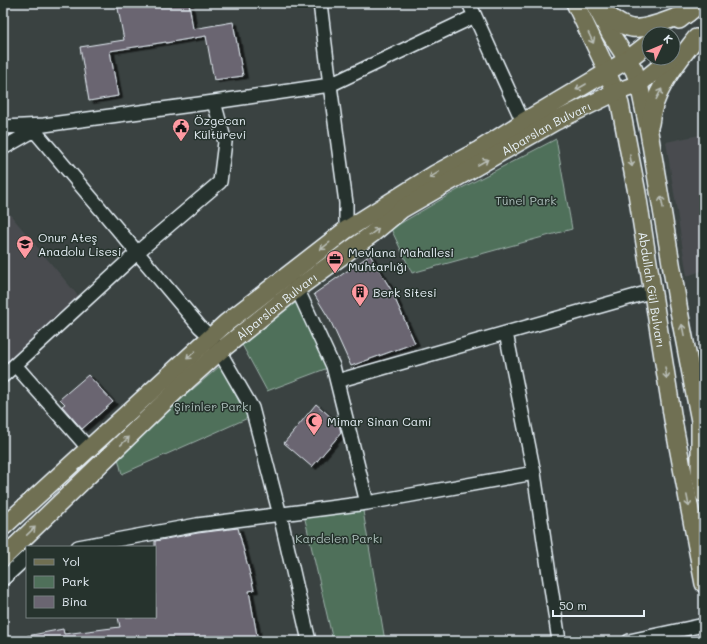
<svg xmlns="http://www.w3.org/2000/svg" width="707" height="644" font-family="Mali,sans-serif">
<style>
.built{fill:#484c4f}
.green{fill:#4f705a;stroke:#9cb0a9}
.building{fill:#6a6571;stroke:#e8f1f8;filter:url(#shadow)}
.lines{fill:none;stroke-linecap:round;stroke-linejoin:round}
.minor-casing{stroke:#e8f1f8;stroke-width:16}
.major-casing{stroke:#e8f1f8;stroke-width:20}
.minor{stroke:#26332d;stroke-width:13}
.major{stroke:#706f52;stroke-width:17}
.oneway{stroke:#b8bdb6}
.labels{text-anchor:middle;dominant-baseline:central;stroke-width:3;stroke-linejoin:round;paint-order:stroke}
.poi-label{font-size:12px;fill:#e8f1f8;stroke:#26332d;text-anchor:start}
.street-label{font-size:12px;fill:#e8f1f8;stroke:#26332d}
.park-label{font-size:12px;fill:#abbdb9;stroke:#26332d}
</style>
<defs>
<filter id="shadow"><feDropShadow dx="4.5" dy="2.5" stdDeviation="0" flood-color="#0009"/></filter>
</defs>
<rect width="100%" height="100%" fill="#3a4241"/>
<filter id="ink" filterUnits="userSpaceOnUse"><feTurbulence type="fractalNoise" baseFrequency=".025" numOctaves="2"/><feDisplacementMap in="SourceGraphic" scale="8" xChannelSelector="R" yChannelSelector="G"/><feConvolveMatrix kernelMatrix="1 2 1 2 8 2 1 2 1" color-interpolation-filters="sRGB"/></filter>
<g filter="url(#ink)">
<path class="built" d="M704 134V270L687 276 666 142Z
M3 206 79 297 3 366Z"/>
<path class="green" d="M556 139 572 229 412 273 391 229 454 192Z
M301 297 333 366 267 391 240 341Z
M220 366 248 418 122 474 117 454Z
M362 505 385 641H333L304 515Z"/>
<path class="building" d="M117 3H189L193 29 233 22 243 76 214 80 206 36 166 43V42L110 51 118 96 89 101 80 47 124 40Z
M370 255 390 288 415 343 351 366 330 320 314 294Z
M88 375 113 402 82 429 62 406 65 404 60 399Z
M316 404 339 424 341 433 312 467 284 443Z
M238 528 254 590 249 591 258 641H28L27 636 63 629 64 634 120 627 118 617H155V541L198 533Z"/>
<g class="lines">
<defs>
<path id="minor" d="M320 3 330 85 475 16
M469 3 523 122
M3 127 44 125 214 102 330 85 346 203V230
M34 130 200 327 211 337 252 408 280 515 309 641
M3 148 40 127
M506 333 534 473 559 641
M15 365 89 449
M3 376 140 250 220 182 225 142 214 102
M337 381 653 291
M367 503 534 473
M78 547 197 525 367 503 333 366 301 297 298 288 293 280
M3 579 27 557
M629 641 704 625"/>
<g id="major">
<path id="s1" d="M575 3 604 64 620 104 637 193 673 420 704 584"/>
<path d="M594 3 610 33 634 70 639 84 649 132 679 311 700 421V472L704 494"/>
<path d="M600 8C609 16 620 26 632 28 648 30 672 18 688 13"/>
<path d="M679 20 701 3"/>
<path d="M650 124C653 91 677 63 696 38"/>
<path d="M3 527 226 323 346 230 435 174 479 150 523 122 607 72 627 60 649 43"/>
<path id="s2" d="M3 558 180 387 220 351 298 288 372 234 402 209 554 122 616 92 639 84 671 58"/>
</g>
</defs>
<use href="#minor" class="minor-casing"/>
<use href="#major" class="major-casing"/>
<use href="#minor" class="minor"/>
<use href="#major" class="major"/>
</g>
<defs><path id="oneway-shaft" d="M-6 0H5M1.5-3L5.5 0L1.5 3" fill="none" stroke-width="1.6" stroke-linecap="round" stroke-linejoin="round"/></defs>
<g class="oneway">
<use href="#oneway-shaft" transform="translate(591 38) rotate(64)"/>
<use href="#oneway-shaft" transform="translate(581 87) rotate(150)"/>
<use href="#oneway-shaft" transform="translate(659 94) rotate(-62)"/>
<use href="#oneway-shaft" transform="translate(631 161) rotate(79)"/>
<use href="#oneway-shaft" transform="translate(483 162) rotate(-30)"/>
<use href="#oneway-shaft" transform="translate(434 175) rotate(149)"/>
<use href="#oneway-shaft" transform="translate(662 202) rotate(-100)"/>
<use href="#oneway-shaft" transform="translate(374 232) rotate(-38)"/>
<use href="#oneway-shaft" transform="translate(325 246) rotate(142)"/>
<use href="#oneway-shaft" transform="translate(683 330) rotate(-101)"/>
<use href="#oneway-shaft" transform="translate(191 355) rotate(138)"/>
<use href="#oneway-shaft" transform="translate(666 373) rotate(81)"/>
<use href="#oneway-shaft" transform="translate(125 441) rotate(-44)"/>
<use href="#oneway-shaft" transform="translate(688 501) rotate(79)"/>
<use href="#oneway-shaft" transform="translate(31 531) rotate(-44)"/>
</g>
</g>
<defs>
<symbol id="civic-pin" viewBox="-11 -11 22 30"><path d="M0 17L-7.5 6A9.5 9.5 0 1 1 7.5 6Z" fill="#ff9aa2" stroke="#26332d"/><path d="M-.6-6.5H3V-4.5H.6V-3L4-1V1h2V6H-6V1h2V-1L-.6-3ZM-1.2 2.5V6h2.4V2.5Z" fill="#111"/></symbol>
<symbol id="school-pin" viewBox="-11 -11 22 30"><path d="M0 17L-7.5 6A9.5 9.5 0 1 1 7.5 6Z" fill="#ff9aa2" stroke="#26332d"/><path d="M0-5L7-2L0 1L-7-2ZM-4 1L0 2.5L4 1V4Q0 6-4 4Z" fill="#111"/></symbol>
<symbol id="office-pin" viewBox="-11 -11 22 30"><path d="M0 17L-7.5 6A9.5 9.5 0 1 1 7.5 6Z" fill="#ff9aa2" stroke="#26332d"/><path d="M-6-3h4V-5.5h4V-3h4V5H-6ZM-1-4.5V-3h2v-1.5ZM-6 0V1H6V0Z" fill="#111"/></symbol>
<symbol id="building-pin" viewBox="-11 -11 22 30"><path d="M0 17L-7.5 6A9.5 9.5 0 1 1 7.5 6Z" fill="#ff9aa2" stroke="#26332d"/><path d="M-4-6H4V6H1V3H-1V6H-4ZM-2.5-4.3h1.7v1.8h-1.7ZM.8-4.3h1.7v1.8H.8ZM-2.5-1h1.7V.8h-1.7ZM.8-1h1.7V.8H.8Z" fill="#111"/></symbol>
<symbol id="mosque-pin" viewBox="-11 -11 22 30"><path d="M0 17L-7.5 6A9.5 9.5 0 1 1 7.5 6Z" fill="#ff9aa2" stroke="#26332d"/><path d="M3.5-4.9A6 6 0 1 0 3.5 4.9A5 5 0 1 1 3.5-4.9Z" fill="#111"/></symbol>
</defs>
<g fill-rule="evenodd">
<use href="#civic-pin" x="171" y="117" width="20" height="27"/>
<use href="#school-pin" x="15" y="234" width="20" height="27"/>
<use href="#office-pin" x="325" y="249" width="20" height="27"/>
<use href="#building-pin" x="350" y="282" width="20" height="27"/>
<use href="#mosque-pin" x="304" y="411" width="20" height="27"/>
</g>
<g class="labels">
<g class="poi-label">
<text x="194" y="120">Özgecan<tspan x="194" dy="14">Kültürevi</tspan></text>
<text x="38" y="237">Onur Ateş<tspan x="38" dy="14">Anadolu Lisesi</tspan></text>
<text x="348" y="252">Mevlana Mahallesi<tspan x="348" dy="14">Muhtarlığı</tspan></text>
<text x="373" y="292">Berk Sitesi</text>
<text x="327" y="421">Mimar Sinan Cami</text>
</g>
<g class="street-label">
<text stroke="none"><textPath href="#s2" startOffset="696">Alparslan Bulvarı</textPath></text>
<text stroke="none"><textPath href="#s1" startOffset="299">Abdullah Gül Bulvarı</textPath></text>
<text stroke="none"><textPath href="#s2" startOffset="372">Alparslan Bulvarı</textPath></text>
</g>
<g class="park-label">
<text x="526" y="200">Tünel Park</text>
<text x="213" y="406">Şirinler Parkı</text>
<text x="339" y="538">Kardelen Parkı</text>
</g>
</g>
<rect width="707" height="644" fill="none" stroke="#26332d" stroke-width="16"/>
<rect x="8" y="8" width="691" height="628" fill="none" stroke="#e8f1f8" stroke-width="1.5" filter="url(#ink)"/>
<rect x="26" y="546" width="130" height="72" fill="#26332d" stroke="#747f7e"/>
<rect x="34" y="559" width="20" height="6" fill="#706f52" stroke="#747f7e"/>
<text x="62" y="566" font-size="12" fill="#e8f1f8">Yol</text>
<rect x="34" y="576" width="20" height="12" fill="#4f705a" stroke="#747f7e"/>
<text x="62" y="586" font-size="12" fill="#e8f1f8">Park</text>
<rect x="34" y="596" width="20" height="12" fill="#6a6571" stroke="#747f7e"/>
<text x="62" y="606" font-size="12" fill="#e8f1f8">Bina</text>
<g transform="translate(661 46) rotate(46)"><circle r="19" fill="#26332d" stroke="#747f7e"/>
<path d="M0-3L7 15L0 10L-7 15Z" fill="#ff9aa2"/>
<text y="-6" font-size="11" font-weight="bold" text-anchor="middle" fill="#e8f1f8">K</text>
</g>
<path d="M553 610v6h91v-6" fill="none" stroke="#e8f1f8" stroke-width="2"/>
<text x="559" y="610" font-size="12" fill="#e8f1f8" stroke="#26332d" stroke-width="3" paint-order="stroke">50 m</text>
</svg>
